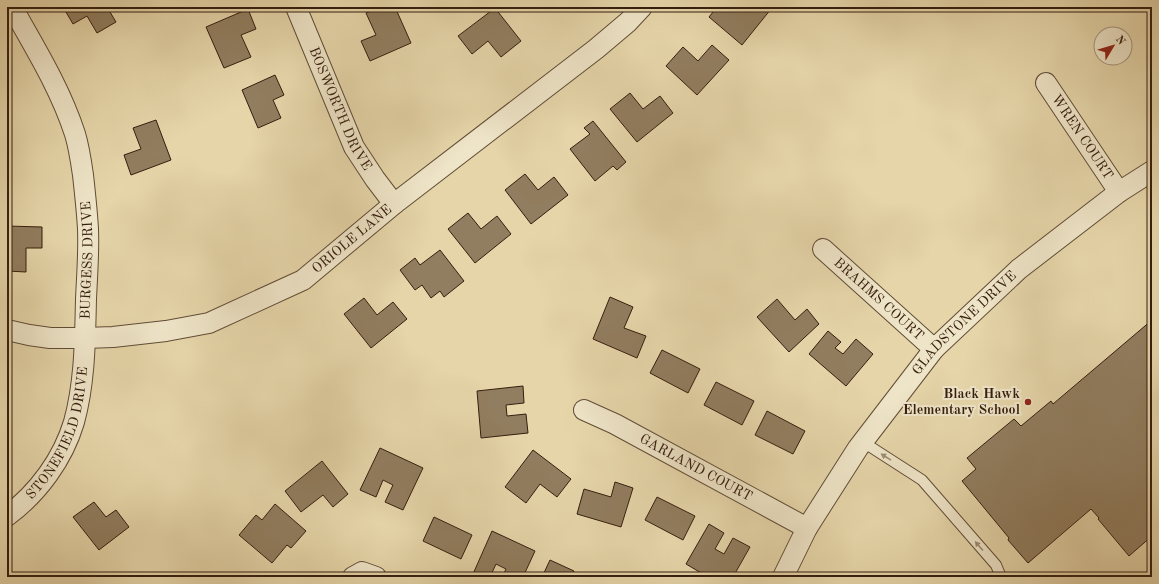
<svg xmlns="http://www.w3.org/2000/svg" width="1159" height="584" font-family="'Old Standard TT',serif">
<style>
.building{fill:#917d5f;stroke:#351e0f}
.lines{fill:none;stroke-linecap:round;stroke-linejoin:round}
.service-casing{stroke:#614c36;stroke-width:12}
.minor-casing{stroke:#614c36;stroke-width:22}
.service{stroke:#eee4c7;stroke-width:10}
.minor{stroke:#eee4c7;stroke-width:20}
.oneway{fill:#9b8b74}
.poi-dot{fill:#8f2418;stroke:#eee4c7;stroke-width:1.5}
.labels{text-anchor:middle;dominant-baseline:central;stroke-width:4;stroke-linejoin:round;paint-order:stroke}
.street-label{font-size:14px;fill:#351e0f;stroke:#eee4c7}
.poi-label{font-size:14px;font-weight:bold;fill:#351e0f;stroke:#eee4c7;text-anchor:end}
</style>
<rect width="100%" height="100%" fill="#e5d5a9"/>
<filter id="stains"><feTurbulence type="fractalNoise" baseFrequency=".005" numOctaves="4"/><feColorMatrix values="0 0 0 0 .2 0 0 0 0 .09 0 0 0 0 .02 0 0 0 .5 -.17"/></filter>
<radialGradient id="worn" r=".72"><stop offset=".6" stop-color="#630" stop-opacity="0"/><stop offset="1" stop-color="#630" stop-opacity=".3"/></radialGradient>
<path class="building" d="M63 7H107L116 22 97 33 87 16 73 24Z
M381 7H395L411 43 370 61 361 41 376 35 366 13Z
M717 7H736L741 11 744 7H769L771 9 742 45 709 17Z
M495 8 521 41 501 57 488 41 472 54 458 36Z
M248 9 256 29 241 35 251 57 224 68 206 27Z
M712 45 729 60 697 95 666 66 683 47 698 61Z
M275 75 284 95 273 100 281 118 258 128 242 90Z
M630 93 643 109 660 96 673 113 637 142 610 109Z
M7 95 11 102 7 104Z
M156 120 171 160 131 175 124 155 141 149 133 128Z
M593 121 626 162 617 170 613 166 595 181 570 149 590 134 584 128Z
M525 174 538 190 554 177 568 195 531 224 505 190Z
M468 213 481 229 497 216 511 234 475 263 448 229Z
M7 226 42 227V248H26V272L7 271Z
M440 250 464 281 444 297 440 291 431 298 422 285 415 290 400 270 415 258 420 265Z
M610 297 633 307 624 328 646 336 637 358 593 339Z
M364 298 377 315 393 302 407 319 371 348 344 314Z
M777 299 795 320 807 309 819 324 789 352 757 317Z
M1152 320V536L1129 556 1098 519 1099 518 1091 509 1028 563 1008 540 1009 538 962 481 976 469 967 458 1014 419 1021 426 1051 401 1053 404Z
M828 331 841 342 835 348 843 354 856 339 873 354 846 386 809 354Z
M662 350 700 369 688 393 650 373Z
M716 382 754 401 742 425 704 405Z
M523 386 524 403 506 405 507 416 526 414 528 433 481 438 477 391Z
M767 411 805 431 793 454 755 435Z
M380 448 423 468 403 510 385 502 393 485 383 480 376 497 360 490Z
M533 450 571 479 557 497 540 484 526 503 505 487Z
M322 461 348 494 333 507 323 495 301 512 285 491Z
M615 482 633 488 621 527 577 514 584 489 611 497Z
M657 497 695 516 683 540 645 520Z
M94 502 106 517 116 510 129 527 99 550 73 517Z
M275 504 306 531 291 548 287 545 272 563 239 535 256 515 262 520Z
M434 517 472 535 461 559 423 541Z
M709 524 724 533 715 549 724 554 733 538 750 547 733 577H708L686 564Z
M492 531 535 551 523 577H502L506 569 496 564 490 577H480L473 574Z
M550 560 574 571 572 577H542Z
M243 572 247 577H237Z"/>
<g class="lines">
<defs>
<path id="service" d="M863 442 922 480 996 565 1001 577"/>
<g id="minor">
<path id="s1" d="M296 7 354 147 375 179 394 204"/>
<path id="s2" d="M1046 83 1119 192"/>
<path id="s3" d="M823 249 934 349"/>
<path id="s4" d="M7 330 29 335 50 338H85L113 337 166 331 209 323 303 280 394 204 596 49 628 22 642 7"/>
<path id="s5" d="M584 410 615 424 807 528"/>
<path id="s6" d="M7 516C38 493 63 459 74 422 85 382 85 340 86 299 87 276 89 252 88 229 87 211 85 193 83 175 81 161 79 147 75 134 60 88 35 48 12 7"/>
<path d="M353 577 362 572 376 577"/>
<path id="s7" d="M783 577 807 528 858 448 934 349 1019 269 1119 192 1152 171"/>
</g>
</defs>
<use href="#service" class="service-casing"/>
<use href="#minor" class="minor-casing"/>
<use href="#service" class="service"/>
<use href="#minor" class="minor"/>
</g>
<defs><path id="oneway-solid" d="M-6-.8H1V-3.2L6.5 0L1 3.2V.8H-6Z"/></defs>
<g class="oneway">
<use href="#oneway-solid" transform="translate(886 457) rotate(-148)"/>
<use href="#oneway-solid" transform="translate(979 546) rotate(-131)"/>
</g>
<circle class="poi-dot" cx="1028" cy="402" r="4"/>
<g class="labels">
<g class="street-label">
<text stroke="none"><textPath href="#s1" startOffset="111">BOSWORTH DRIVE</textPath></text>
<text stroke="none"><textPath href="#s2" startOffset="65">WREN COURT</textPath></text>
<text stroke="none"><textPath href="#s4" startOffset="371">ORIOLE LANE</textPath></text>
<text stroke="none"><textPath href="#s6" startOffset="280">BURGESS DRIVE</textPath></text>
<text stroke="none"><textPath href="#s3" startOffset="75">BRAHMS COURT</textPath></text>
<text stroke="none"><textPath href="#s7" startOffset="314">GLADSTONE DRIVE</textPath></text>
<text stroke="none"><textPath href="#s6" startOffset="101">STONEFIELD DRIVE</textPath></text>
<text stroke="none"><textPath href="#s5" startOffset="126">GARLAND COURT</textPath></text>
</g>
<g class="poi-label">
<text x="1020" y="394">Black Hawk<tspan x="1020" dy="16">Elementary School</tspan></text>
</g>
</g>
<rect width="1159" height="584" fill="none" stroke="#e5d5a9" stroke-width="24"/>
<rect x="8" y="8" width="1143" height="568" fill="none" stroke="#351e0f" stroke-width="2"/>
<rect x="12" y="12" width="1135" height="560" fill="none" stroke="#351e0f"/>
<g transform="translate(1113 46) rotate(52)"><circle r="19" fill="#eee4c7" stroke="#a4957d"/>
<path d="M0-3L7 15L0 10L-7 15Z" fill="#8f2418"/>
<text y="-6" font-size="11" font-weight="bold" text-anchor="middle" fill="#351e0f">N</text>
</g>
<rect width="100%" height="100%" filter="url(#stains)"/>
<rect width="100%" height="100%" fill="url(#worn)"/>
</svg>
